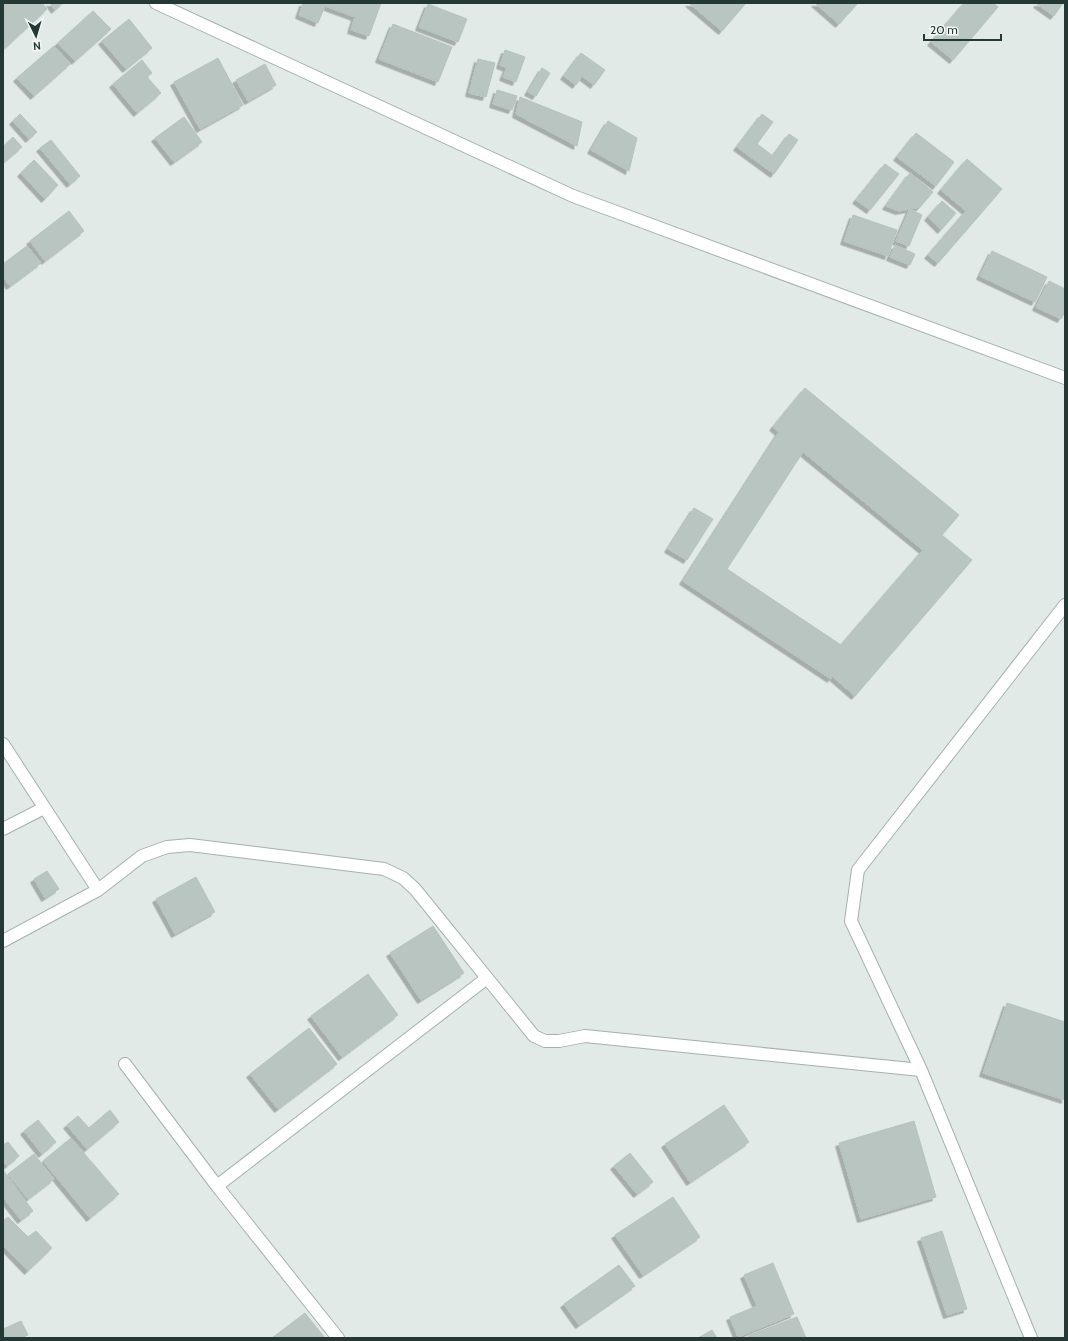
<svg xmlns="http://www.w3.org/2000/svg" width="1068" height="1341" font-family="Cabin,sans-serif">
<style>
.building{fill:#b8c5c1;stroke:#b5c3bf;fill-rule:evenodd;filter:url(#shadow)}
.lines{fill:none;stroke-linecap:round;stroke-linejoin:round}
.street-casing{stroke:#a5b1ae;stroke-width:14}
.street{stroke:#fff;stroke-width:12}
</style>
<defs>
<filter id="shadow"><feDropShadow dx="-3.5" dy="3.5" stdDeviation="0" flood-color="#0004"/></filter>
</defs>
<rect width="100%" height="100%" fill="#e2eae7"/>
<path class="building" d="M3 3H42L47 9 3 50Z
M50 3H63L55 10Z
M303 3H381L369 36 351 30 355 17 325 6 318 23 299 15Z
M689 3H746L722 31Z
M815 3H858L839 24Z
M964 3H993L998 7 953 60 931 42Z
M1038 3H1063L1054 16 1037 4Z
M428 4 467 19 458 42 419 27Z
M93 11 111 29 75 61 58 43Z
M129 19 152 48 126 69 102 41Z
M393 24 452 47 438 82 379 59Z
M54 46 70 64 34 96 17 78Z
M505 50 525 57 516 82 503 77 507 68 500 65Z
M581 53 605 70 594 85 582 76 576 85 564 76Z
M218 58 243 105 200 129 174 82Z
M478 59 495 63 486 97 469 93Z
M142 60 152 73 147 77 161 93 137 113 113 84Z
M265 64 276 85 248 101 236 80Z
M542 68 550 73 536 96 528 92Z
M497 90 517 96 512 110 493 104Z
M520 97 582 122 577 146 516 114Z
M20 114 37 132 29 139 13 121Z
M762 114 773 122 757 144 773 156 789 134 798 140 774 174 737 147Z
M184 117 202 142 174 162 155 138Z
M608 121 637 138 629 171 591 150Z
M916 133 954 162 936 186 897 157Z
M13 137 22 147 3 163V147Z
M51 140 80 176 70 184 40 148Z
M967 159 1002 189 938 263 928 255 966 211 941 190Z
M34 160 58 185 45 199 21 173Z
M885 164 899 174 870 210 856 200Z
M910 173 933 192 920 207 899 211 886 206Z
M942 201 956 213 941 230 928 217Z
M910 209 922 215 909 246 896 241Z
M69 211 84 231 45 261 30 241Z
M853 215 897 230 888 256 844 241Z
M895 245 915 254 910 265 890 257Z
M27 246 41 263 10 286 3 277V264Z
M992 251 1047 277 1035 302 980 276Z
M1049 281 1065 289V312L1061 319 1036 307Z
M805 388 959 515 942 535 972 560 855 696 832 676 831 679 683 581 779 432 773 427ZM803 452 923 550 841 645 727 569Z
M694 508 713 519 687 560 668 549Z
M47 871 59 889 45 898 34 879Z
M196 877 215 912 175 934 156 899Z
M433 926 464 973 421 1000 390 953Z
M368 974 398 1015 342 1057 311 1016Z
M1007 1003 1065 1022V1100L983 1073Z
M309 1028 337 1064 278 1109 250 1074Z
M724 1105 749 1142 690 1182 665 1144Z
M110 1110 119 1122 87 1149 67 1125 78 1116 89 1128Z
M38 1120 56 1142 42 1154 24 1131Z
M914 1121 936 1197 861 1219 839 1143Z
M71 1138 119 1194 90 1218 43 1161Z
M8 1142 19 1156 7 1166 3 1162V1145Z
M630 1153 653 1182 637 1194 614 1166Z
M34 1154 54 1179 28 1199 8 1174Z
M3 1170 33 1211 21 1220 3 1197Z
M673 1197 700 1237 643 1275 615 1235Z
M8 1217 28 1237 36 1231 52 1248 28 1271 3 1245V1221Z
M942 1231 967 1309 947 1315 921 1238Z
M773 1263 794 1314 738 1337 730 1317 757 1306 744 1275Z
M619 1265 635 1286 579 1325 564 1304Z
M305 1313 325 1338H272Z
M797 1317 806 1338H748V1336Z
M21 1321 28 1335 21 1338H3V1329Z
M712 1330 717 1338H698Z"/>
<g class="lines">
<defs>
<path id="street" d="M156 3 573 196 1065 378
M3 744 98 890
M3 829 44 808
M3 941 98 890 142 856 167 847 190 845 384 869 403 878 415 889 534 1036 545 1041H559L585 1036 921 1070
M125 1064 217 1186 338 1338
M217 1186 487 978
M1031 1338 921 1070 851 921 858 870 1065 605"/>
</defs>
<use href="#street" class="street-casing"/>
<use href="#street" class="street"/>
</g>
<rect width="1068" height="1341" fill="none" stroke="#243936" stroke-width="8"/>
<g transform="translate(36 36) rotate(175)" stroke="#f2f7f5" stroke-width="3" paint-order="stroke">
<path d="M0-3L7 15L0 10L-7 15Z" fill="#243936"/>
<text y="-6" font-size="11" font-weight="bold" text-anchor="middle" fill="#243936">N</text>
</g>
<path d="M924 34v6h77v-6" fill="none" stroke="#243936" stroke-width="2"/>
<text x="930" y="34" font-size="12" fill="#243936" stroke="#f2f7f5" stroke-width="3" paint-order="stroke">20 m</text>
</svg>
